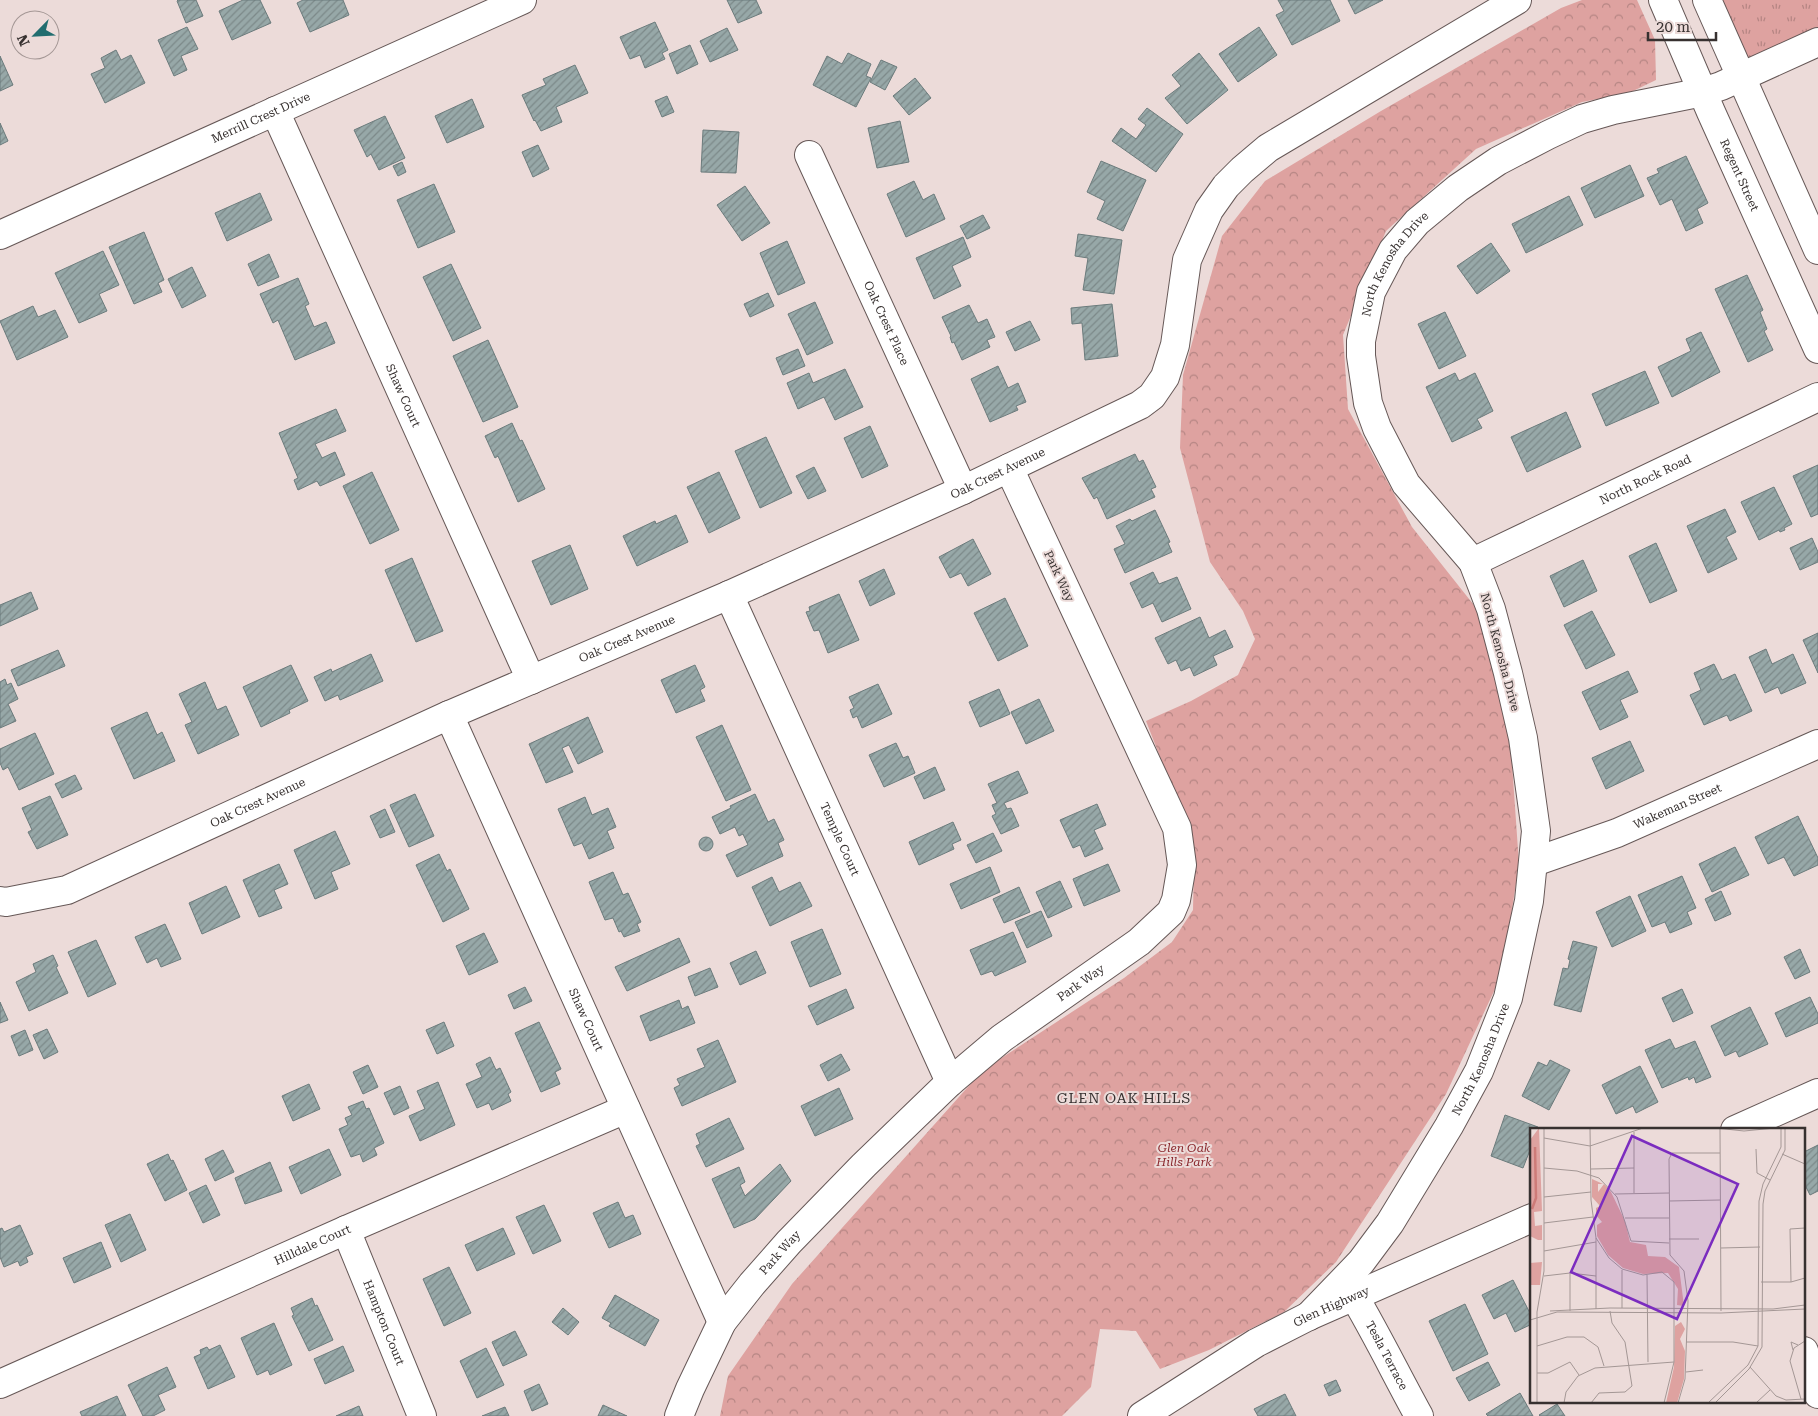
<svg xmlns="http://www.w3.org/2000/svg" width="1818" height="1416" font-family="'Roboto Serif',serif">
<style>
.grass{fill:url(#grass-tufts)}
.park{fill:url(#park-crowns)}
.building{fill:url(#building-hatch);stroke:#6b7b7c}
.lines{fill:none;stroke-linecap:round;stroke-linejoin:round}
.minor-casing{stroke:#665857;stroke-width:30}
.minor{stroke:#fff;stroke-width:28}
.labels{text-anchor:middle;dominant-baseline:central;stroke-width:4;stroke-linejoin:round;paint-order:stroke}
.street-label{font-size:12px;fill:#373130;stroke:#ecdbd9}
.park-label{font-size:12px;font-style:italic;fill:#8a282d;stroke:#ecdbd9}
.neighbourhood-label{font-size:14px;letter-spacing:1px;fill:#373130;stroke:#ecdbd9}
.inset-river{fill:none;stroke:#cd7b78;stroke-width:2.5}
.inset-road{fill:none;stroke:#a49795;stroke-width:1}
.view{fill:#7b2cbf;fill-opacity:0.15;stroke:#7b2cbf;stroke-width:2.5}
.inset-edge{fill:none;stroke:#373130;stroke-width:2.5}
</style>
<defs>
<pattern id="grass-tufts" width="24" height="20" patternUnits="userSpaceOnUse" patternTransform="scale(1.25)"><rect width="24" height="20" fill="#dea2a0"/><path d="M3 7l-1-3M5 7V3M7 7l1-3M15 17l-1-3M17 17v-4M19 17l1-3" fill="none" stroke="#b58583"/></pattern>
<pattern id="park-crowns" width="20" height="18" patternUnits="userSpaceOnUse" patternTransform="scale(1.25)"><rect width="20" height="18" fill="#dea2a0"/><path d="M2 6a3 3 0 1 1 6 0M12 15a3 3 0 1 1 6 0" fill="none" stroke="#b58583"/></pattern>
<pattern id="building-hatch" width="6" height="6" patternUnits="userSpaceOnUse" patternTransform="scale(1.25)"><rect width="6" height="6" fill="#97a8a8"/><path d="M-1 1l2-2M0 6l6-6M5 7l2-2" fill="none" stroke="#7c8989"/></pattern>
</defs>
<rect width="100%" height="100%" fill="#ecdbd9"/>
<path class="grass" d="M1707 0H1818V42L1740 77Z"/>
<path class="park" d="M1582 0H1637L1655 40 1656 80 1629 93 1582 102 1476 149 1386 231 1343 335 1348 409 1412 527 1477 609 1510 735 1519 864 1502 974 1446 1094 1336 1262 1284 1312 1209 1350 1160 1369 1136 1331 1100 1329 1091 1387 1062 1416H720L728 1376 792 1284 983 1070 1124 978 1172 942 1193 910 1194 862 1187 826 1146 721 1191 701 1238 675 1255 639 1243 611 1210 562 1180 448 1183 375 1222 236 1265 181 1381 111 1561 8Z"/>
<path class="building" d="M178 0H196L203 16 186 23 177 1Z
M243 0H260L271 23 232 40 219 11Z
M303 0H343L349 15 310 32 297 3Z
M727 0H756L762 13 738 23Z
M1278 0H1330L1340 21 1292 45 1276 15 1284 11Z
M1348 0H1383L1355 14Z
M655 22 668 50 662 53 665 59 645 68 640 55 630 59 620 37Z
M187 27 198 49 181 56 187 70 174 76 158 40Z
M1259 27 1277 55 1238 82 1219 54Z
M727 28 738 50 710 62 700 41Z
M690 45 698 64 677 74 669 54Z
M116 50 121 60 131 55 145 83 105 103 91 74 105 68 101 58Z
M848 53 871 64 866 76 871 78 856 107 813 85 827 56 842 64Z
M1199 53 1228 90 1187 124 1165 98 1181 86 1172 75Z
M0 56 13 85 0 91Z
M881 60 897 67 885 90 870 82Z
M575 65 588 93 556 107 562 122 541 131 535 120 534 121 522 95 546 85 543 79Z
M915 78 931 98 909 115 893 96Z
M667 96 674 112 662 117 655 101Z
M472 99 484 127 447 143 435 116Z
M1147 108 1183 134 1156 172 1112 141 1121 128 1136 139 1146 125 1138 119Z
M385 116 405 158 379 170 371 154 367 157 354 130Z
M900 121 909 162 877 168 868 128Z
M0 123 8 141 0 145Z
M703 130 739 132 736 173 701 172Z
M538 145 549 169 533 177 522 152Z
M1686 156 1708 203 1697 209 1703 223 1686 231 1672 199 1660 205 1647 178 1659 173 1657 169Z
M1101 161 1146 180 1123 231 1097 219 1105 201 1087 192Z
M402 162 406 172 398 176 393 166Z
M1630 165 1644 196 1595 218 1581 188Z
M914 181 923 200 934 194 945 219 906 237 887 194Z
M434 184 455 232 418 248 397 200Z
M745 186 770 223 742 241 717 205Z
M260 193 272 220 227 241 215 213Z
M1569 196 1583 225 1526 253 1512 224Z
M983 215 990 228 967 239 960 226Z
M144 232 164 280 158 283 162 292 134 304 109 247Z
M1078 234 1122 240 1114 294 1083 290 1088 258 1075 256Z
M963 237 971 257 952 266 961 286 934 299 916 258Z
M787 241 805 283 778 295 760 253Z
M1491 243 1510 271 1477 294 1457 266Z
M103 251 119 285 99 294 107 311 79 323 55 273Z
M269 254 279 277 258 286 248 264Z
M451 264 481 328 453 341 423 277Z
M192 267 206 296 182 308 168 279Z
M1747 275 1763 310 1760 312 1767 329 1764 331 1773 350 1748 362 1715 289Z
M298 278 309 304 305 306 314 327 326 322 335 343 295 360 278 320 273 323 260 294Z
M768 293 774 306 750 317 744 304Z
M815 302 833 343 807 355 788 314Z
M1112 304 1118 356 1085 360 1082 323 1072 324 1071 308Z
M969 305 978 323 987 319 995 337 987 340 990 347 962 360 954 342 952 343 950 337 951 336 942 317Z
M33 306 38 317 55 310 68 337 17 360 0 321Z
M1445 312 1466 356 1439 369 1418 324Z
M1030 321 1040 340 1015 351 1006 332Z
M1701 332 1720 372 1672 397 1658 367 1691 351 1686 339Z
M488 340 518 407 483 422 453 356Z
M798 349 805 366 783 375 776 358Z
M998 366 1008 388 1018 383 1026 402 1016 406 1018 410 990 422 971 379Z
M845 369 863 407 835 420 824 397 798 409 787 383 809 373 813 383Z
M1645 371 1659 403 1606 426 1592 394Z
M1455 373 1459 381 1475 373 1493 411 1477 419 1482 428 1452 442 1426 387Z
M336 409 346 431 315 444 322 458 335 452 345 475 320 486 317 481 298 490 294 480 298 478 279 433Z
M1566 412 1581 447 1527 472 1511 437Z
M512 423 520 441 522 440 545 489 518 502 498 456 495 458 485 436Z
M870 426 888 466 862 478 844 438Z
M766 437 792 493 760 508 735 451Z
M1135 454 1139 462 1143 460 1156 487 1151 489 1155 497 1107 519 1097 497 1094 499 1082 478Z
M1818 465V514L1811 517 1793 476Z
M814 467 826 491 808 499 796 476Z
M372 472 399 530 370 544 343 486Z
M719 472 740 518 709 533 687 487Z
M1774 487 1792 524 1784 528 1785 530 1780 532 1779 530 1759 540 1741 502Z
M1725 509 1736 532 1726 537 1737 559 1708 573 1687 526Z
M1155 510 1170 542 1168 543 1172 552 1125 573 1114 549 1125 544 1116 526 1130 519 1132 521Z
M676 515 688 542 637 566 623 536 655 521 656 524Z
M1812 538 1818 552V562L1800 570 1790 548Z
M973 539 991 574 968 586 961 573 950 578 939 557Z
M1656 543 1677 591 1650 603 1629 556Z
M570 545 588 589 551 605 532 561Z
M412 558 443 631 416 642 385 570Z
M1583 560 1597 591 1564 607 1550 576Z
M884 569 895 594 870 606 859 581Z
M1153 572 1159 584 1177 577 1191 609 1162 622 1153 603 1142 608 1130 583Z
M31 592 38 609 0 626V605Z
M839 594 859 640 828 653 819 630 814 631 806 612 810 611 809 607Z
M1005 598 1028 646 998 661 974 613Z
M1592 611 1615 655 1586 669 1564 625Z
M1200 617 1209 638 1225 630 1233 647 1213 656 1217 665 1194 676 1190 667 1181 671 1176 660 1168 664 1155 638Z
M1818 633V673L1803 640Z
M1766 649 1772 664 1793 654 1806 683 1781 694 1778 687 1765 693 1749 657Z
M58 650 65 666 18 686 11 670Z
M371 654 383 681 340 700 338 695 325 701 314 677 331 669 332 672Z
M1714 664 1722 680 1735 674 1752 711 1730 721 1727 715 1704 725 1690 695 1701 690 1694 673Z
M291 665 308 701 289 710 290 713 261 727 243 687Z
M695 665 705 687 700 690 705 701 676 713 661 680Z
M1628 671 1638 692 1620 700 1628 717 1600 730 1582 692Z
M5 679 7 685 11 683 18 699 8 704 16 721 0 728V682Z
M205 682 217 710 226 706 239 735 198 754 185 725 192 722 179 694Z
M878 684 892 714 862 728 857 716 853 718 850 710 854 708 849 697Z
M999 689 1010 714 980 727 969 702Z
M1039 699 1054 731 1026 744 1011 712Z
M147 712 157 735 162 732 175 761 134 779 111 728Z
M588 717 603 752 578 764 569 745 562 748 573 772 546 783 529 744Z
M722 725 751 790 726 801 696 737Z
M35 733 54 774 19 790 8 767 3 770 0 763V749Z
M1630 741 1644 771 1606 789 1592 758Z
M896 743 903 758 908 756 915 773 884 787 869 755Z
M935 767 945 790 924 799 914 777Z
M1018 771 1028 793 1004 803 1007 809 1011 808 1019 826 1001 834 992 816 996 814 992 805 997 803 988 784Z
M75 775 82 789 62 798 55 784Z
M415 794 434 836 409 847 390 805Z
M755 794 768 822 774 819 784 840 778 843 783 856 737 877 726 855 748 845 743 834 739 836 735 827 720 834 712 817 731 808 730 806Z
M50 796 68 835 37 849 28 832 32 830 22 808Z
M585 797 592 815 608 808 616 827 607 831 614 848 589 859 582 843 574 846 558 809Z
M1097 804 1106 825 1094 830 1103 849 1085 857 1080 845 1073 848 1060 820Z
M385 809 395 832 380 838 370 816Z
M1798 816 1818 858V865L1794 876 1784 857 1768 864 1755 837Z
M953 822 961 840 952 844 954 849 919 865 909 842Z
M335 831 350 864 331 872 338 889 315 899 294 850Z
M993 833 1002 851 976 863 967 845Z
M699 844a7 7 0 1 1 14 0a7 7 0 1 1-14 0Z
M1735 847 1749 875 1712 892 1699 864Z
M439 854 447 871 450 869 469 909 443 922 416 865Z
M279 864 288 884 274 890 282 908 259 917 243 880Z
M1108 864 1120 891 1084 906 1073 879Z
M990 867 1000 892 961 909 950 884Z
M613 872 623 895 628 893 641 922 637 924 640 931 624 937 621 931 619 932 613 918 605 920 589 882Z
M1682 876 1696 908 1687 912 1692 924 1670 933 1665 922 1652 927 1638 895Z
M772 877 779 892 800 882 812 906 770 926 752 887Z
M1060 881 1072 907 1048 918 1036 892Z
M226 886 240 917 202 934 189 903Z
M1019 887 1030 912 1004 923 993 899Z
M1721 891 1731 914 1715 921 1705 899Z
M1630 896 1646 931 1612 947 1596 912Z
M1041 911 1052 936 1027 948 1015 922Z
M165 924 181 959 161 967 157 958 147 963 135 937Z
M822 929 841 974 810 987 791 942Z
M1013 932 1026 962 995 976 992 971 981 975 970 950Z
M484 933 498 962 469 975 456 946Z
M679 938 690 962 627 991 615 967Z
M96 940 116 984 88 997 68 952Z
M1573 941 1597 947 1581 1012 1554 1005 1563 968 1568 969 1570 960 1568 959Z
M1800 949 1810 972 1795 979 1784 957Z
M756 951 766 973 740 985 730 963Z
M53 955 58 966 56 967 68 993 29 1011 16 982 36 972 33 964Z
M710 968 718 987 695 996 688 977Z
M525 987 532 1001 514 1009 508 995Z
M846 989 854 1008 817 1025 808 1006Z
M1682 989 1693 1013 1673 1022 1662 998Z
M1810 997 1818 1014V1023L1786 1037 1775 1013Z
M679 1000 682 1009 688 1006 695 1023 650 1041 640 1016Z
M0 1002 8 1020 0 1023Z
M1750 1007 1768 1044 1739 1057 1736 1051 1725 1056 1711 1026Z
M444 1022 454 1046 437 1054 426 1030Z
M539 1022 561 1069 555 1072 560 1084 541 1092 515 1033Z
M47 1029 58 1052 44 1059 33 1035Z
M25 1030 33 1050 19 1056 11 1036Z
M1670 1039 1675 1049 1695 1041 1711 1077 1696 1083 1694 1077 1689 1080 1688 1077 1662 1088 1645 1050Z
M718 1040 736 1082 682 1106 674 1088 680 1085 677 1079 705 1067 697 1049Z
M841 1054 850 1070 828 1081 820 1065Z
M490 1057 496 1070 500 1068 511 1092 508 1094 511 1101 492 1110 489 1103 477 1108 466 1084 482 1077 476 1064Z
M1550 1060 1570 1070 1549 1110 1522 1096 1538 1062 1547 1066Z
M368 1065 378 1087 363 1094 353 1072Z
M1640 1066 1658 1102 1636 1113 1633 1106 1616 1114 1602 1085Z
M438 1082 455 1125 420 1141 409 1116 425 1109 417 1091Z
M309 1084 320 1109 293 1121 282 1096Z
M400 1086 409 1108 394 1115 384 1093Z
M839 1088 853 1119 815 1136 801 1106Z
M363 1101 366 1109 369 1108 384 1143 374 1148 377 1155 363 1162 360 1154 351 1157 339 1129 348 1125 345 1118 352 1115 348 1107Z
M1505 1115 1538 1127 1537 1130H1532V1145L1523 1168 1491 1156Z
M729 1118 744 1149 706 1167 696 1146 700 1144 696 1134Z
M1818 1145V1191L1810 1195 1804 1183V1152Z
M329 1149 341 1175 301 1194 289 1167Z
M223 1150 234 1172 215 1181 205 1159Z
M168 1154 171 1161 173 1160 187 1190 165 1201 147 1164Z
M270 1162 282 1191 245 1204 235 1178Z
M780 1164 791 1181 755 1219 734 1228 712 1179 739 1167 745 1182 740 1185 745 1196Z
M206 1185 220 1215 203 1223 189 1193Z
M618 1202 625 1218 633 1215 641 1234 609 1248 593 1213Z
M544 1205 561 1241 533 1254 516 1217Z
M130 1214 146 1250 121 1262 105 1225Z
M20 1225 33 1254 26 1257 28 1262 20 1266 18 1261 4 1267 0 1257V1229L2 1228 4 1232Z
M503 1228 515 1254 477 1271 465 1245Z
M101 1242 111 1267 74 1283 63 1258Z
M449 1267 471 1313 444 1326 423 1279Z
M1513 1280 1532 1317V1324L1515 1332 1506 1313 1494 1319 1482 1295Z
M615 1295 659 1320 645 1346 609 1326 611 1323 602 1318Z
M312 1298 315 1306 317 1305 333 1340 309 1351 292 1316 294 1315 291 1308Z
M1465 1304 1488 1354 1453 1371 1429 1321Z
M563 1308 579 1322 568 1335 552 1322Z
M274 1323 292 1365 270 1375 268 1370 257 1375 241 1338Z
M515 1331 527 1355 503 1366 492 1342Z
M220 1345 235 1377 208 1389 194 1357 201 1354 200 1350 207 1347 209 1350Z
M343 1346 354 1371 325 1384 314 1359Z
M486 1348 504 1385 477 1398 460 1361Z
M1488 1362 1500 1385 1469 1401 1456 1378Z
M167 1367 176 1387 158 1395 165 1410 153 1416H143L128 1385Z
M1336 1380 1341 1391 1329 1396 1324 1385Z
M539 1384 548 1404 532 1411 524 1391Z
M1520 1393 1533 1416H1488L1486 1414Z
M1285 1394 1296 1416H1258L1254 1409Z
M117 1396 126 1416H82L80 1412Z
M1557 1404 1565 1416H1540L1539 1415Z
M603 1405 627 1416H598Z
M359 1406 363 1416H336Z
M505 1407 509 1416H482Z"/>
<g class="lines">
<defs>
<g id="minor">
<path id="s1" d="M1663 0 1711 112 1818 349"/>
<path d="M1707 0 1818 250"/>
<path id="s2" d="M275 111 531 680"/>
<path id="s3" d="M809 155 963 490"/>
<path id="s4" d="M0 235 522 0"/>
<path id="s5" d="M1473 562 1818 397"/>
<path id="s6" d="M729 595 950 1082"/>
<path id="s7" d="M449 715 722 1322"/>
<path id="s8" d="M1534 862 1617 833 1818 744"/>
<path id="s9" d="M0 901 6 902 67 890 449 715 729 595 963 490 1140 405 1152 396 1165 377 1175 345 1187 260 1209 210 1226 186 1242 170 1268 148 1517 0"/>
<path d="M1735 1130 1818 1093"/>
<path id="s10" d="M346 1230 422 1416"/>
<path id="s11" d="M1354 1296C1377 1335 1397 1376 1419 1416"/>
<path id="s12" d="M1309 1316 1361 1262 1390 1223 1449 1126 1479 1071 1508 998 1529 901 1536 831 1523 738 1508 673 1491 609 1473 562 1406 484 1377 428 1368 403 1361 356V341L1371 292 1393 250 1417 222 1458 188 1498 161 1548 135 1582 119 1613 110 1703 92 1721 86 1818 42"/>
<path d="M1804 1351 1818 1394"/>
<path id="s13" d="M0 1384 346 1230 626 1109"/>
<path id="s14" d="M679 1416 690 1389 722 1322 752 1284 789 1242 864 1165 950 1082 1002 1038 1139 942 1171 912 1176 900 1182 865 1177 828 1009 468"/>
<path id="s15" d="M1142 1416 1256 1343 1309 1316 1532 1218"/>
</g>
</defs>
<use href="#minor" class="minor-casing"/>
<use href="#minor" class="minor"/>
</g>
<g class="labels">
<g class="street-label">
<text stroke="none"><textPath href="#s4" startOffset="286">Merrill Crest Drive</textPath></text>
<text stroke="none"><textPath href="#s1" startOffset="191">Regent Street</textPath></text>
<text stroke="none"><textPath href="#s12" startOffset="1166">North Kenosha Drive</textPath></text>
<text stroke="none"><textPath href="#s3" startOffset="185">Oak Crest Place</textPath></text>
<text stroke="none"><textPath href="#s2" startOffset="312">Shaw Court</textPath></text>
<text stroke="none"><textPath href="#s9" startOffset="1088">Oak Crest Avenue</textPath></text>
<text stroke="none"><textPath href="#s5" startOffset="191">North Rock Road</textPath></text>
<text transform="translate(1059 576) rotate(65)">Park Way</text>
<text stroke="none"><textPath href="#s9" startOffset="682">Oak Crest Avenue</textPath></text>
<text transform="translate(1500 652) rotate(75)">North Kenosha Drive</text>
<text stroke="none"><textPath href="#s9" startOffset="278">Oak Crest Avenue</textPath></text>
<text stroke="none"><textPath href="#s8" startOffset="154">Wakeman Street</textPath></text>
<text stroke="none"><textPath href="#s6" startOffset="268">Temple Court</textPath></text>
<text stroke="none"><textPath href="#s14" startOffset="599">Park Way</textPath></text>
<text stroke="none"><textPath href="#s7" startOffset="334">Shaw Court</textPath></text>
<text stroke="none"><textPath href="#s12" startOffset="311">North Kenosha Drive</textPath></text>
<text stroke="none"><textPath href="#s13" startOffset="342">Hilldale Court</textPath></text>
<text stroke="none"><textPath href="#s14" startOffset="194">Park Way</textPath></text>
<text stroke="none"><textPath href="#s15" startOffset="219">Glen Highway</textPath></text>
<text stroke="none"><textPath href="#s10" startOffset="100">Hampton Court</textPath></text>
<text stroke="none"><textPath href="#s11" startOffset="68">Tesla Terrace</textPath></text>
</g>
<g class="park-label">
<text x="1184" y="1148">Glen Oak<tspan x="1184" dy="14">Hills Park</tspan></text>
</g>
<g class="neighbourhood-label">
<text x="1124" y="1098">GLEN OAK HILLS</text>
</g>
</g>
<g transform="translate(1530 1128)">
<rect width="275" height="275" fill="#ecdbd9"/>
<path d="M12 134 10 157H0V135ZM151 194 155 201 150 211 155 223 154 251 147 275H136L144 239 145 198Z" fill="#dea2a0"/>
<path d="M9 0 12 83 4 84 5 98 12 97V112H8L0 108V12ZM62 51 73 56H68V64L74 56 81 64 95 93 100 114 116 117 118 128 135 129 149 139 154 178 147 177 148 161 138 145 113 146 93 140 78 127 67 108V97L72 94 66 87V80L70 78 62 69Z" fill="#dea2a0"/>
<path class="inset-river" d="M2 81 6 70 5 19"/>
<path class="inset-road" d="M60 0 61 72 66 110V181M186 0 214 3 245 0M190 1 191 183M14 10 60 18 113 0M226 21 227 45 240 52M252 26 275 36M14 40 47 43 69 50 87 69 101 113 139 115M61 41 104 40M104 65V4M85 66 139 65M14 69 61 64M139 73 190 72M95 90H139M14 95 63 89M66 110 79 130 92 141 113 147 132 144 144 154V234L134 275M139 111H169M191 120 230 119M14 123 66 114M40 145V183M117 147 118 234M14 148 40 145 66 148M231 154H261L275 150M261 154 260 101 275 100M92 180V142M20 183 80 180 243 181 275 177M0 192 27 184 191 185 275 181M156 214H203L228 218M7 218 37 209H54L68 219 74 238M263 222 261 214 268 217M220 239 246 268 256 272 275 271M156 244 173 242M7 245H18L40 234 49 247M271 271 260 233 264 220 275 213M7 275V184L14 143V0M34 275 36 264 48 248 65 240 144 234M61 275 69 265 95 264 102 258 95 214 82 195 80 183M148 275 155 251 158 173 154 143 140 127 139 31 142 25H190M178 275 218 237 228 218 229 73 233 56 251 19V0M185 275 219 241 232 219 233 76 235 63 255 22V0M226 275 240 262"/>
<path class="view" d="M102 8 208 56 147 191 41 144Z"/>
<rect width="275" height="275" class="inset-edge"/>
</g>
<g transform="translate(35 35) rotate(246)"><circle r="24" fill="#ecdbd9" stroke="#a49795"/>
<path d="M0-4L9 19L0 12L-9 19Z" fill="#216d6f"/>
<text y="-8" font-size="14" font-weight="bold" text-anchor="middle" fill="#373130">N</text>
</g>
<path d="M1648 32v8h68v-8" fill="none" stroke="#373130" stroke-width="2.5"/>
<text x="1656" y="32" font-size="15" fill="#373130" stroke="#ecdbd9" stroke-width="4" paint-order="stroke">20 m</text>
</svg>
